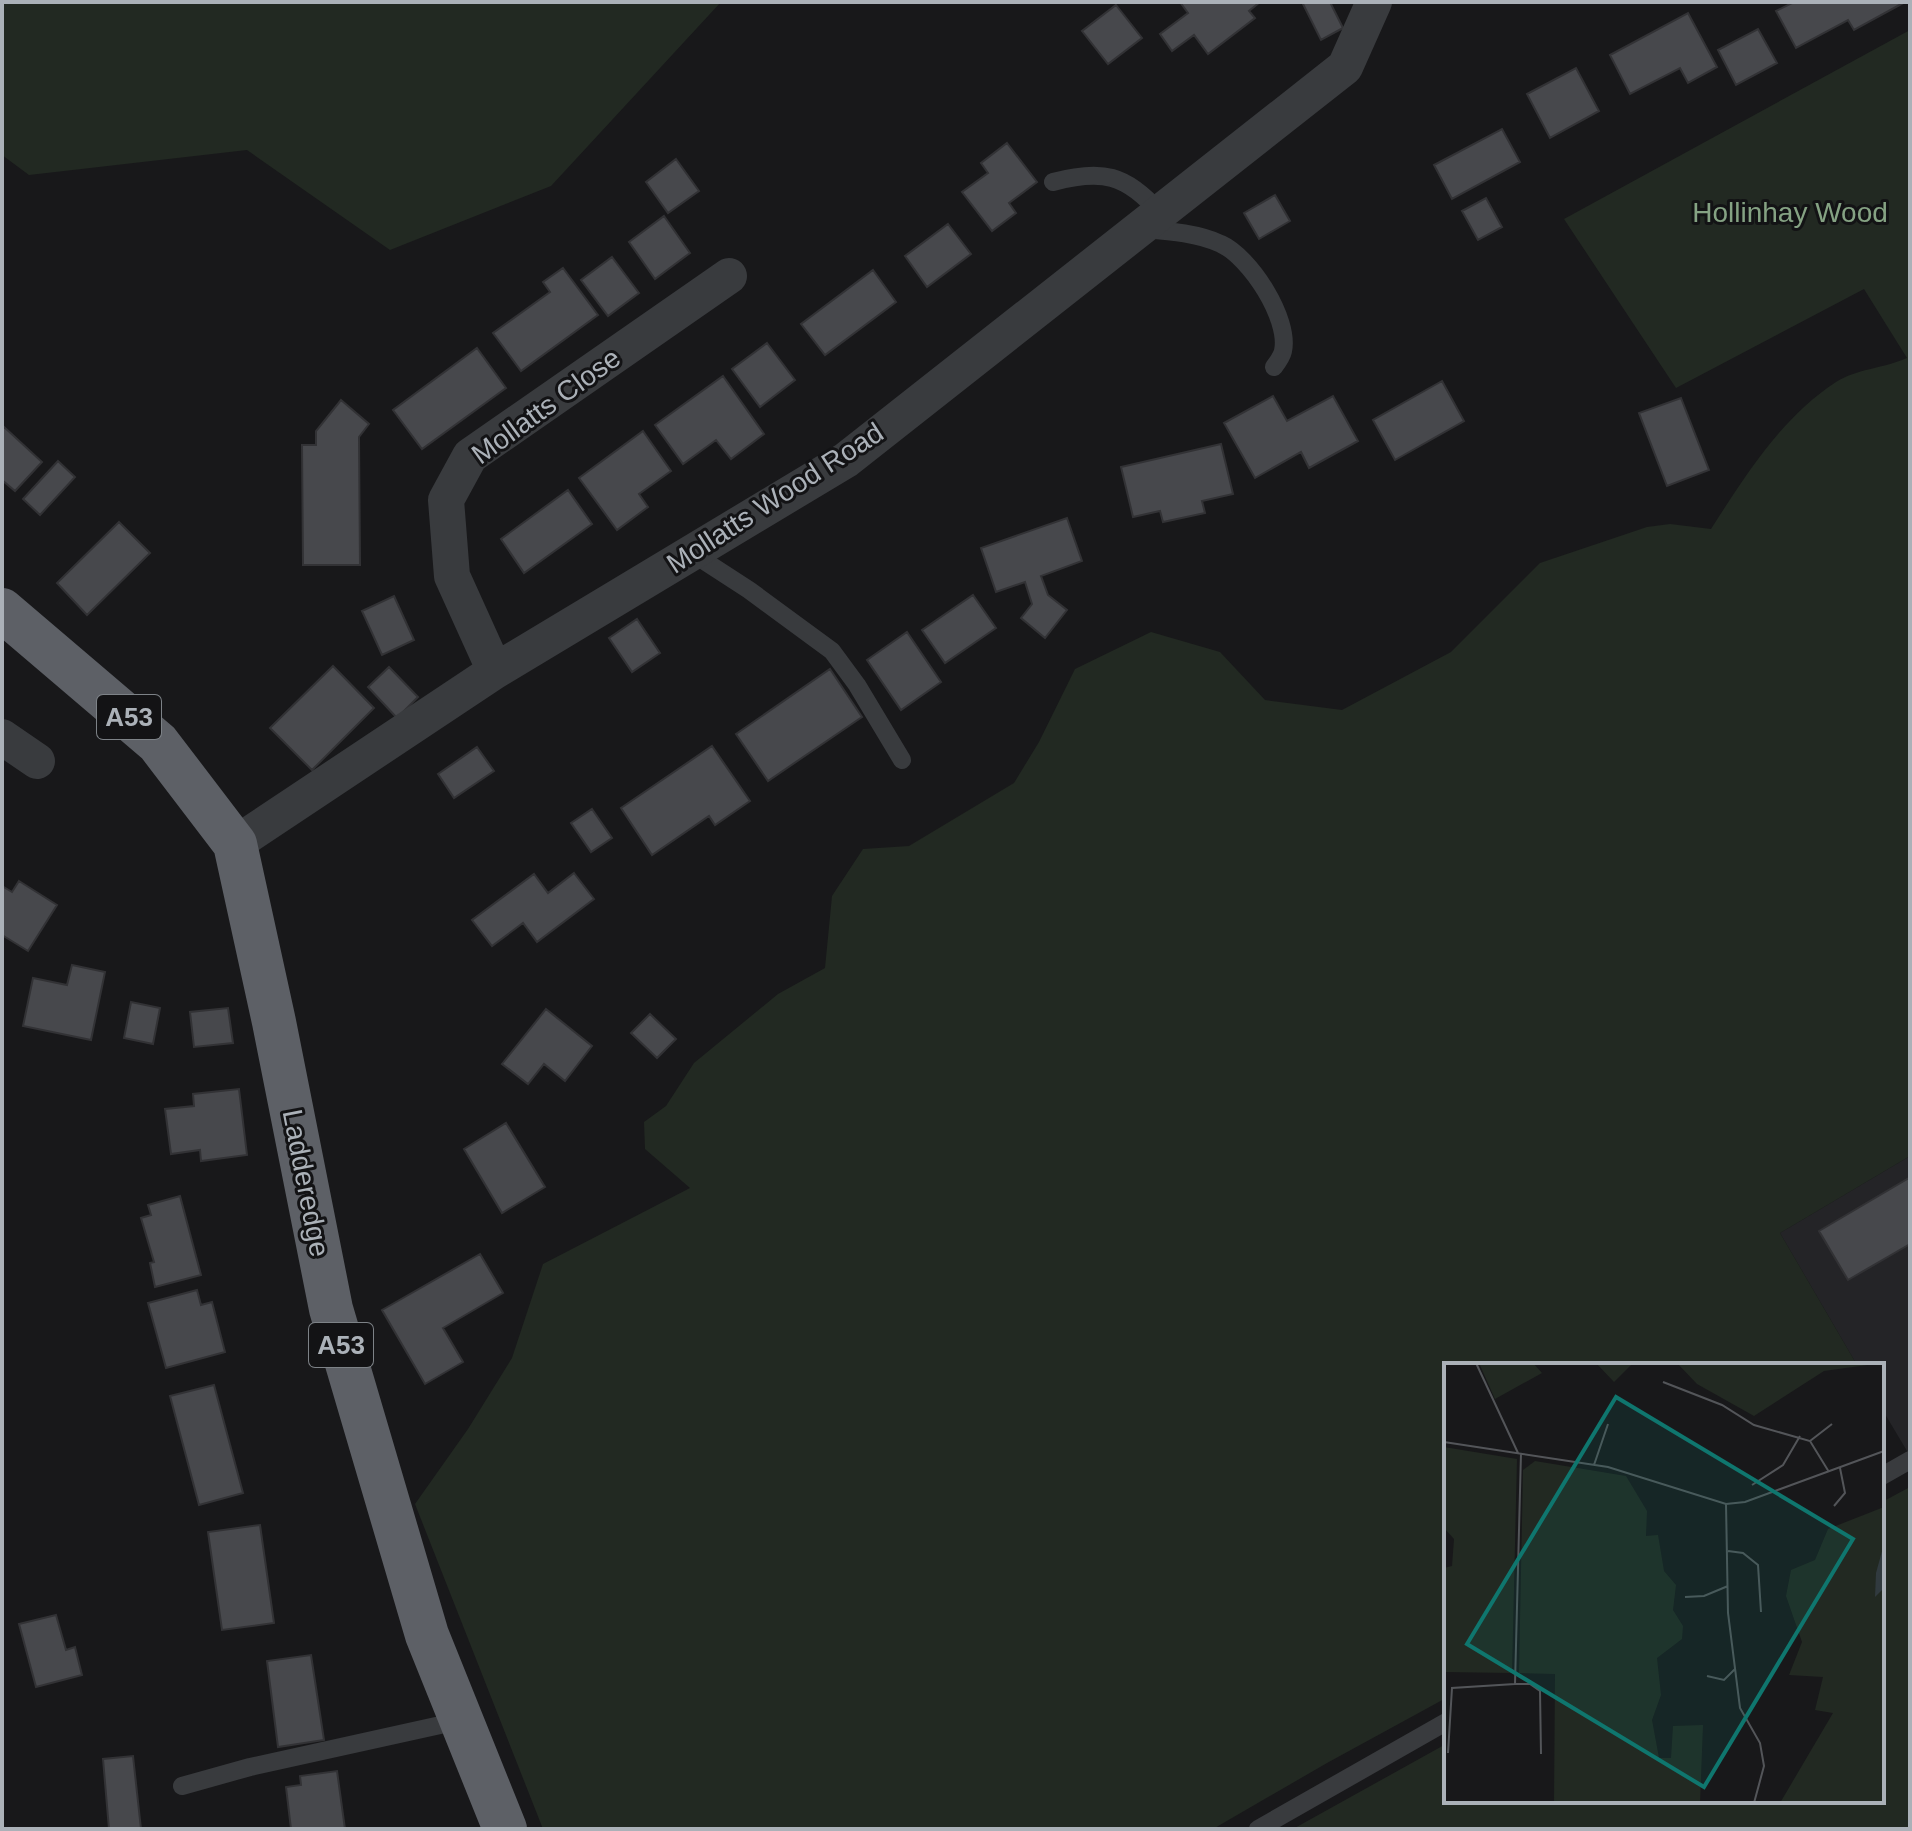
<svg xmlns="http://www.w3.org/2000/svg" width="1912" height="1831" font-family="Arial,sans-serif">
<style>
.built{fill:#242427}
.green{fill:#222922}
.building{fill:#47484c;stroke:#323235;stroke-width:2}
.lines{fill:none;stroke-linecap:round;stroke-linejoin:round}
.service{stroke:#393b3e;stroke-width:18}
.minor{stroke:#393b3e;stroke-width:36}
.trunk{stroke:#5d6066;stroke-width:44}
.labels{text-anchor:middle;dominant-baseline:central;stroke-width:6;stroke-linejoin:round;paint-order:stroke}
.shield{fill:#131315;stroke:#7d8287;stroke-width:2}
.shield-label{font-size:26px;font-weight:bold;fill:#abb1b8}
.park-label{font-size:28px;fill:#85a283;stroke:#131315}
.street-label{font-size:28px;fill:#abb1b8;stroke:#131315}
.inset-road{fill:none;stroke:#535559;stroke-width:2}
.view{fill:#0f766e;fill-opacity:0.15;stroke:#0f766e;stroke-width:4}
.inset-edge{fill:none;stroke:#abb1b8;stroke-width:4}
</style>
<rect width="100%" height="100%" fill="#18181a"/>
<path class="built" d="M1910 1156V1456L1882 1409V1365H1857L1780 1233Z"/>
<path class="green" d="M2 2H721L551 186 390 250 247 150 29 175 2 155Z
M1910 30V1156L1780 1233 1857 1365H1446V1698L1327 1763 1213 1829H543L415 1504 468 1429 512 1358 543 1264 690 1188 645 1149 644 1122 666 1106 694 1063 778 994 825 968 832 896 863 849 909 846 1014 783 1039 742 1075 669 1151 632 1220 652 1265 700 1342 710 1451 652 1540 563 1647 527 1670 524 1711 529C1745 476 1781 418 1836 382 1856 369 1885 368 1907 358L1864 289 1676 388 1564 219Z
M1910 1487V1829H1293L1446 1744V1801H1882V1502Z"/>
<path class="building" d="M1180 2H1260L1249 11 1255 18 1208 54 1194 35 1172 51 1160 34 1188 13Z
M1302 2H1330L1343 28 1321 40Z
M1794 2H1905L1854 30 1848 20 1796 48 1776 11Z
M1116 5 1142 38 1108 64 1082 31Z
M1688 13 1717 67 1688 83 1680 68 1630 94 1610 55Z
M1758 29 1777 63 1736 85 1718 50Z
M1576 68 1599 111 1550 138 1527 94Z
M1502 129 1520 162 1452 199 1434 165Z
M1007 143 1037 182 1009 203 1016 213 992 231 962 192 988 173 981 163Z
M676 159 699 191 668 213 646 182Z
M1275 195 1290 221 1259 239 1244 213Z
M1486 198 1502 227 1478 240 1462 211Z
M664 216 690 253 655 279 629 242Z
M948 224 971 254 927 287 905 256Z
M612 257 639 293 608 316 581 280Z
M563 268 598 315 521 371 493 333 550 292 543 282Z
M873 270 896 302 825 355 801 324Z
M767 343 795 380 760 407 732 369Z
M477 348 506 388 422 449 393 410Z
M723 376 764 434 731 459 716 440 683 464 655 425Z
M1442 381 1464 421 1395 460 1373 420Z
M1273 396 1287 421 1333 396 1358 441 1309 468 1301 452 1255 478 1224 423Z
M1681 398 1709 470 1667 486 1639 413Z
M341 400 369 424 359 437 360 565H303L302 445H316V431Z
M3 426 42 462 15 491 2 480Z
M643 431 671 471 639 494 648 507 617 530 579 478Z
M1221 444 1233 494 1202 501 1205 513 1163 522 1160 511 1133 517 1121 467Z
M58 461 75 477 40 515 23 499Z
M568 490 592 524 524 573 501 539Z
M1067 518 1082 561 1041 576 1048 595 1067 610 1045 638 1021 618 1032 604 1025 582 996 592 981 548Z
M119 522 150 553 87 615 57 583Z
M973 595 996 628 945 663 922 630Z
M394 596 414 640 382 655 362 611Z
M637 619 660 653 632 672 609 638Z
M907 632 941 682 901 710 867 660Z
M333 666 374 708 312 770 270 728Z
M389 667 418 697 397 718 368 687Z
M830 669 862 717 768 781 736 734Z
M712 746 750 801 715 825 709 816 652 855 621 808Z
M477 747 494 771 454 798 438 774Z
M592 809 612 838 591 852 571 823Z
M574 873 594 899 537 942 523 923 492 946 472 920 534 874 548 893Z
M19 881 57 905 28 951 2 935V886L12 892Z
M72 965 105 972 91 1040 23 1026 33 978 67 985Z
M131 1002 160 1008 153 1044 124 1038Z
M228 1008 233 1043 194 1047 190 1012Z
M546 1009 592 1046 565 1081 544 1064 528 1084 502 1064Z
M650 1014 676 1039 657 1058 631 1033Z
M239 1089 247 1155 201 1161 200 1150 171 1154 165 1109 194 1106 193 1094Z
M506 1123 545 1187 502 1213 464 1149Z
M1909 1178 1910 1244 1848 1280 1819 1231Z
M180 1196 201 1275 155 1287 150 1263 154 1262 141 1218 151 1215 148 1205Z
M480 1254 503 1293 443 1328 463 1362 425 1384 382 1310Z
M197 1290 201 1305 212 1302 225 1352 166 1368 148 1303Z
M214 1385 243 1493 199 1505 170 1396Z
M260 1525 274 1623 222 1630 208 1532Z
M56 1615 66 1650 75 1647 82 1675 36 1687 19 1624Z
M311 1655 324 1740 278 1747 267 1661Z
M133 1756 141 1829H109L103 1759Z
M337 1771 345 1829H291L286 1787 301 1785 300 1776Z"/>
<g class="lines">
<path class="service" d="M1053 182C1102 169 1126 174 1160 213
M1143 229C1168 231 1198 233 1221 244 1250 257 1290 319 1283 351 1282 356 1277 363 1274 367
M692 553 749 590 832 651 857 685 902 760
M1882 1476 1910 1460
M182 1786 250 1767 463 1720
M1258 1829 1446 1722"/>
<path class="minor" d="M495 671 452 576 446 500 470 456 729 276
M2 737 37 761
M235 844 495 671 846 460 1345 67 1374 2"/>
<path class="trunk" d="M2 610 158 743 235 844 274 1022 331 1309 427 1635 505 1829"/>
</g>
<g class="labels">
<g class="shield">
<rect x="97" y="695" width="64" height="44" rx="6"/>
<rect x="309" y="1323" width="64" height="44" rx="6"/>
</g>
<g class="shield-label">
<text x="129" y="717">A53</text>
<text x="341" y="1345">A53</text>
</g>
<g class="park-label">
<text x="1790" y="212">Hollinhay Wood</text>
</g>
<g class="street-label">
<text transform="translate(546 406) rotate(-36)">Mollatts Close</text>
<text transform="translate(775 498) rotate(-33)">Mollatts Wood Road</text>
<text transform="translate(306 1183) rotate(79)">Ladderedge</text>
</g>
</g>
<g transform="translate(1444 1363)">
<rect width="440" height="440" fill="#18181a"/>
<path d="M35 0H89L98 10 51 36ZM152 0H189L170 19ZM233 0H438L380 8 310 53 253 21ZM0 84 73 96 68 310 0 309V205L8 203 10 176 0 165ZM91 98 182 113 203 148 202 173 214 172 220 208 232 222 229 247 239 263 238 276 213 295 217 332 208 357 215 395H227L229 363 259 362 256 440H110L111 311 75 310 79 107ZM440 144V440H336L389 350 371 347 379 314 345 312 358 279 342 233 347 207 371 197 384 166Z" fill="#222922"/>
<path d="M440 181V225L431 234 432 210Z" fill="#313a3f"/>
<path class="inset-road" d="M32 0 74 90M219 19 278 42 310 62 366 78 385 109M366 78 388 61M0 79 164 104 282 141 301 139 440 88M150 102 164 61M308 122 339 102 356 73M282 141 284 250 296 345 316 380 320 403 310 440M390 143 401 130 396 105M284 188 299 190 314 202 317 249M241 234 260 233 284 223M263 313 280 317 291 306M71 321 77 90M4 390 8 325 71 321H86L96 328 97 391"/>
<path class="view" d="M172 34 409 176 260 424 23 281Z"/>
<rect width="440" height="440" class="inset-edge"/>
</g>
<rect width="1912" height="1831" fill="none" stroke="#abb1b8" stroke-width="8"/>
</svg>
